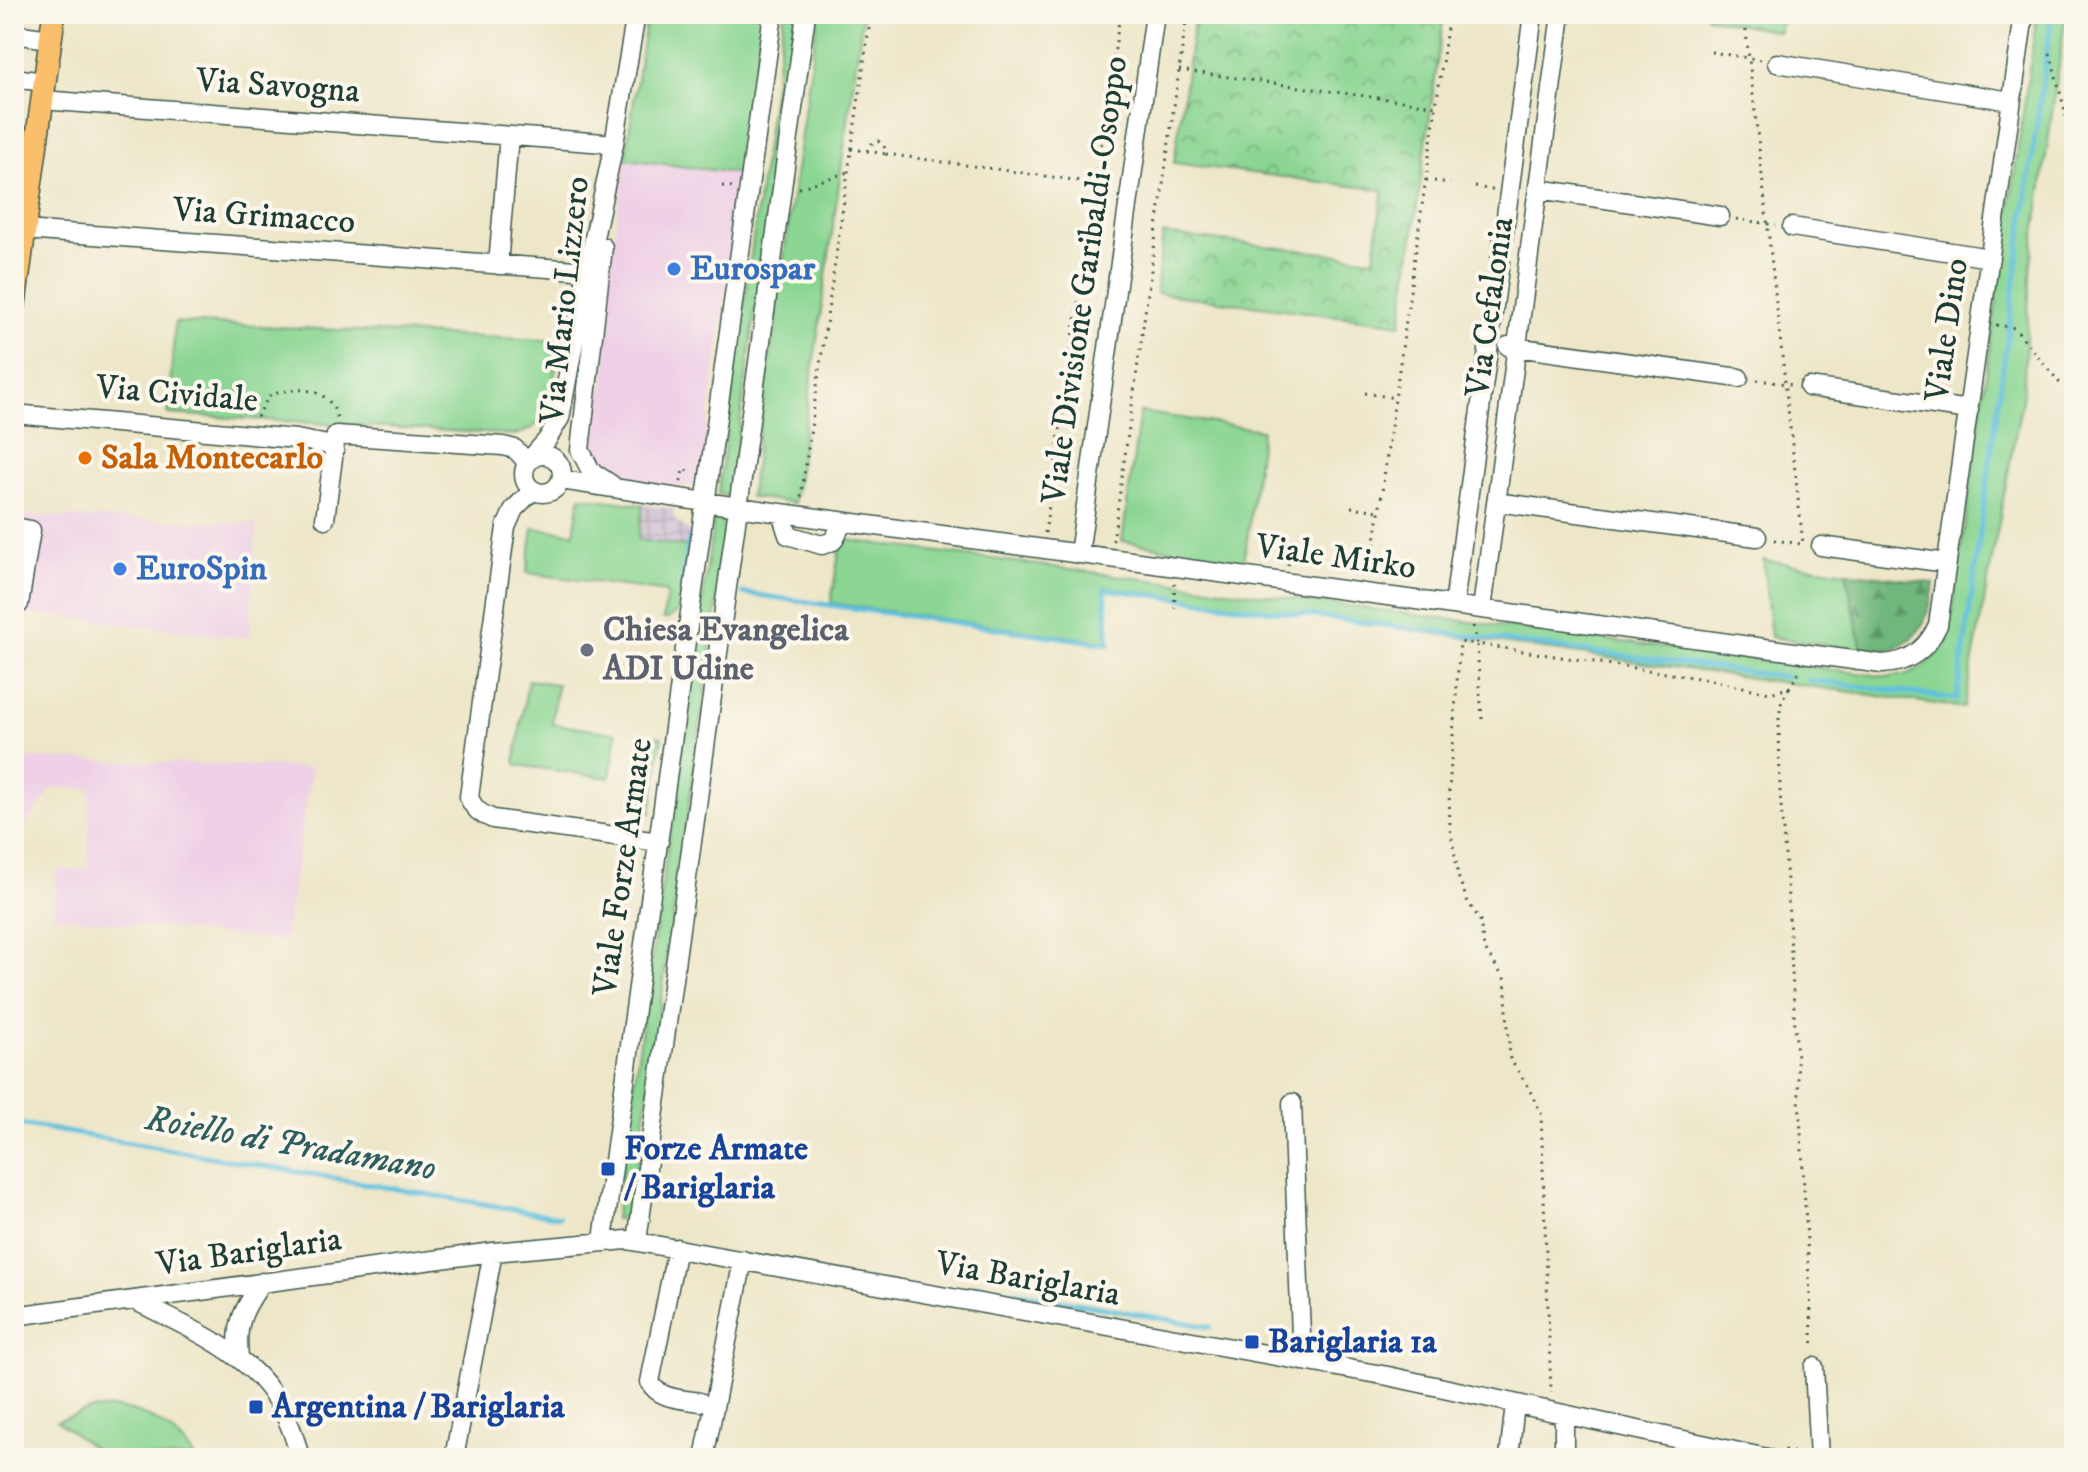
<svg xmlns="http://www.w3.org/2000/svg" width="2088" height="1472" font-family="'IM FELL DW Pica',serif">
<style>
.built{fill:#efd0e6}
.industrial{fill:url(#industrial-grid)}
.green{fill:#8bd693;stroke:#558a64;stroke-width:2}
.forest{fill:url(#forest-firs);stroke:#487a58;stroke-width:2}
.park{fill:url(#park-crowns);stroke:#558a64;stroke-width:2}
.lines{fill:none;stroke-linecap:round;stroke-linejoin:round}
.stream{stroke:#5ec0dd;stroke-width:5}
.minor-casing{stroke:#3e564a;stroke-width:21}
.major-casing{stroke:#3e564a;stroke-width:25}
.path{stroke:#3e564a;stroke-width:3;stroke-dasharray:2 6;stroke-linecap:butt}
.minor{stroke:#fff;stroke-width:18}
.major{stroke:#f9bf6d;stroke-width:22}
.shop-dot{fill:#3f7fe0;stroke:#fbf7ec;stroke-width:3}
.food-dot{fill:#e8710a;stroke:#fbf7ec;stroke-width:3}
.worship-dot{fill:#6b7280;stroke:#fbf7ec;stroke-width:3}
.transit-dot{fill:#1a4fb4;stroke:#fbf7ec;stroke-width:3}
.labels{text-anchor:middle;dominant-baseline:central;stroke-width:8;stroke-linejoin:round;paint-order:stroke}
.street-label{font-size:34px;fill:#1f3d34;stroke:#fbf7ec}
.shop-label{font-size:34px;font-weight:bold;fill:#366cbe;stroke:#fbf7ec;text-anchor:start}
.food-label{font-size:34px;font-weight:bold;fill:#c56008;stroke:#fbf7ec;text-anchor:start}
.worship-label{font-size:34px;font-weight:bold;fill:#5b616d;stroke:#fbf7ec;text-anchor:start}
.transit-label{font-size:34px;font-weight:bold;fill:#164399;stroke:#fbf7ec;text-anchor:start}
.water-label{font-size:36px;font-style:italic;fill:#2f5e5e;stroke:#fbf7ec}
</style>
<defs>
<pattern id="industrial-grid" width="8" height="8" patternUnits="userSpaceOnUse" patternTransform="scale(2)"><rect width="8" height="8" fill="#cdbed2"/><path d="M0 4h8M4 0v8" fill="none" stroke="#a69cab"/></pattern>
<pattern id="forest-firs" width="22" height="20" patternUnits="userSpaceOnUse" patternTransform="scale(2)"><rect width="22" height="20" fill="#70b77d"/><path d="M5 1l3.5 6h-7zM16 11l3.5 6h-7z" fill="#5b9667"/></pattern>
<pattern id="park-crowns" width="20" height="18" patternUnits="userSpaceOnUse" patternTransform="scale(2)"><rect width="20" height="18" fill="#8bd693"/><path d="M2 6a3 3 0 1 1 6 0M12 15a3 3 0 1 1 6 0" fill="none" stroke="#71af79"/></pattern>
</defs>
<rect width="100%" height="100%" fill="#fbf7ec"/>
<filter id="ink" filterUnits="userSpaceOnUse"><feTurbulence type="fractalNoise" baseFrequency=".0125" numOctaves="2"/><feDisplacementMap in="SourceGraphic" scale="16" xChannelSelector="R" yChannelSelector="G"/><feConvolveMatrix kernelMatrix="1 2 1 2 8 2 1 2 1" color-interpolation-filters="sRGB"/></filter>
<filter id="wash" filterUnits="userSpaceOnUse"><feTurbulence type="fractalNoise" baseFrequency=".006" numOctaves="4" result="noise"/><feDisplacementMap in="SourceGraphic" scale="32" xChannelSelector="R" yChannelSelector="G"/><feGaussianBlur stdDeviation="1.8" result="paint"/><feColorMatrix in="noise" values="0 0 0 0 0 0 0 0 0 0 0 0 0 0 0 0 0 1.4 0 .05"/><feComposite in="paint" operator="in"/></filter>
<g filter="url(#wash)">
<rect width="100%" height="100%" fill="#ede6c8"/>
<path class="built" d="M625 159 741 174 701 474 694 484 684 487 625 483 598 465 593 449 597 398 604 387 607 356 600 344Z
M14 515 257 524 249 638 14 612Z
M14 757 312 768 284 941 53 916 57 870H88L90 789 53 787 25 826 14 825Z"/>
<path class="industrial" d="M643 505 674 509 673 518 692 533 690 547 638 540Z"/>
<path class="green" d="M647 14H763L741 174 625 159Z
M784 14H796L730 496 718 494Z
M818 14H863L794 503 750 497Z
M2037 14H2066L2031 263 2023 394 1964 708 1104 587 1107 642 831 603 841 539 1888 677C1922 675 1944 655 1951 622Z
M175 322 562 341 546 413C538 426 529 431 515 435L168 414Z
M1140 412 1262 430 1244 562 1122 541Z
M580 497 643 505 638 540 690 547 679 611 668 619H663L667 592 527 573 533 528 574 533Z
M714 518 729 520 630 1221 615 1219Z
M1763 560 1846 572 1862 650 1771 637Z
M528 680 557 684 552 724 617 733 610 778 517 765 515 762Z
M647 735 662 737 651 813 636 811Z
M114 1408C147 1411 178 1429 195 1458H106L57 1421 89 1410Z"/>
<path class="forest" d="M1846 572 1934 583C1929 628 1911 656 1862 650Z"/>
<path class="park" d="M1195 14H1444L1401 324 1156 293 1163 234 1374 259 1383 190 1174 163Z
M1706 14H1783L1779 32 1706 17Z"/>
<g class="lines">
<path class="stream" d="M682 589 688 540
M743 593 1109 644 1105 589 1787 677
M1809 680 1957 699 2052 14
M14 1123 559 1217
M975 1285 1210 1327"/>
</g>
</g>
<g filter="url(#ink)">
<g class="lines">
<defs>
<path id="minor" d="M14 34 50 39
M1777 63 2011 101
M14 78 44 82
M42 100 604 143
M14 157 34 160
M1538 189 1720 216
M1792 227 1990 258
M24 230 576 270
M603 247 580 450 591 471 612 485
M498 265 509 136
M1508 346 1739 378
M1809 387 1969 410
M14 414 296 439 334 446
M524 474a19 19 0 1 1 38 0a19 19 0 1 1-38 0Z
M531 458 547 440 560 418 587 271 614 144 636 14
M561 480 738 507 1882 664C1910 663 1927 649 1938 625L2024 14
M533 490 514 509 506 527 469 797C474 810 481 814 493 819L659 842
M1496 502 1757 537
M781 513 788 535 822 545 833 541 843 522
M325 519 336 435 503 446 515 449 527 462
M14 527 31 530 19 604H14
M1821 546 1947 563
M1079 554 1155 14
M1454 605 1533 14
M1482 609 1561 14
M1292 1103 1302 1361
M603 1240 773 14
M637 1241 806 14
M677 1248 650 1382C658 1399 682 1399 700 1402
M134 1300C214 1341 278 1362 300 1458
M14 1316 493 1252 627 1240 1388 1376 1767 1458
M239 1356C235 1323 244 1308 262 1282
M1814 1367 1819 1458
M454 1458 493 1252
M704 1458 743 1260
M1509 1458 1515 1404
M1564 1458V1414"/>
<path id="major" d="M14 307 54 14"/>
</defs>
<use href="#minor" class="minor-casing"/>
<use href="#major" class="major-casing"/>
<path class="path" d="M1744 14 1803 543
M1711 52 1761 60
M2050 53 2074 146
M1179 70 1436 106
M851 149 867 151 873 142 878 141 884 146 886 154 1096 183
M867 151 886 154
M1426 180 1450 183
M722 186 733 187
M1475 187 1493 190
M799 188 848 172
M1736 219 1776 225
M1996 325 2015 328 2059 382 2074 383
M1757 380 1793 385
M1365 393 1395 398
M257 417 269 396C295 385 331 386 337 419
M681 482 683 469 693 473
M801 497 871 14
M1351 507 1379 511
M1045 533 1120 14
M1774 540 1802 544
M1113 541 1187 14
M1288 565 1291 541
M1370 577 1449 14
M1174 583 1175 608
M1473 626 1477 644 1460 642 1449 790 1450 828 1459 879 1467 900 1480 920 1484 948 1505 980 1510 1059 1527 1085 1541 1113 1551 1393
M1789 688 1781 704 1779 718 1780 792 1787 881 1813 1349
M1482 719 1477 644 1711 680 1770 693 1789 688 1800 671
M1784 1450 1800 1454"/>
<use href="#minor" class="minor"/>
<use href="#major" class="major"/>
</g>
</g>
<g class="shop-dot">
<circle cx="674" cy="269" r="8"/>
<circle cx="120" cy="569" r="8"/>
</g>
<circle class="food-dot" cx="85" cy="458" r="8"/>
<circle class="worship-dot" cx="587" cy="650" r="8"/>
<g class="transit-dot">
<rect x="600" y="1161" width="16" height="16" rx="4"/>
<rect x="1244" y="1334" width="16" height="16" rx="4"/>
<rect x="248" y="1399" width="16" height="16" rx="4"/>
</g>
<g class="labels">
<g class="street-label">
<text transform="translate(278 86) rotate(4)">Via Savogna</text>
<text transform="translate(264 216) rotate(4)">Via Grimacco</text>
<text transform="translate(1085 280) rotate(-82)">Viale Divisione Garibaldi-Osoppo</text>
<text transform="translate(565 300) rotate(-84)">Via Mario Lizzero</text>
<text transform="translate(1490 307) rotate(-82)">Via Cefalonia</text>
<text transform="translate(1947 330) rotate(-82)">Viale Dino</text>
<text transform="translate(177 394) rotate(5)">Via Cividale</text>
<text transform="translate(1336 557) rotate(8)">Viale Mirko</text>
<text transform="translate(623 867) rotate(-82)">Viale Forze Armate</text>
<text transform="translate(249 1252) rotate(-8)">Via Bariglaria</text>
<text transform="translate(1028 1279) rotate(10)">Via Bariglaria</text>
</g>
<g class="shop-label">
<text x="690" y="269">Eurospar</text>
<text x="136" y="569">EuroSpin</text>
</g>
<g class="food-label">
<text x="101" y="458">Sala Montecarlo</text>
</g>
<g class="worship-label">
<text x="603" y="630">Chiesa Evangelica<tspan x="603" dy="39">ADI Udine</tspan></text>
</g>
<g class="transit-label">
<text x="624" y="1149">Forze Armate<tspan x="624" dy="39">/ Bariglaria</tspan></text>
<text x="1268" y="1342">Bariglaria 1a</text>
<text x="272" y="1407">Argentina / Bariglaria</text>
</g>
<g class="water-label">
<text transform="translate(291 1144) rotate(10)">Roiello di Pradamano</text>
</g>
</g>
<rect width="2088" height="1472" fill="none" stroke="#fbf7ec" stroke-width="48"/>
</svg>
